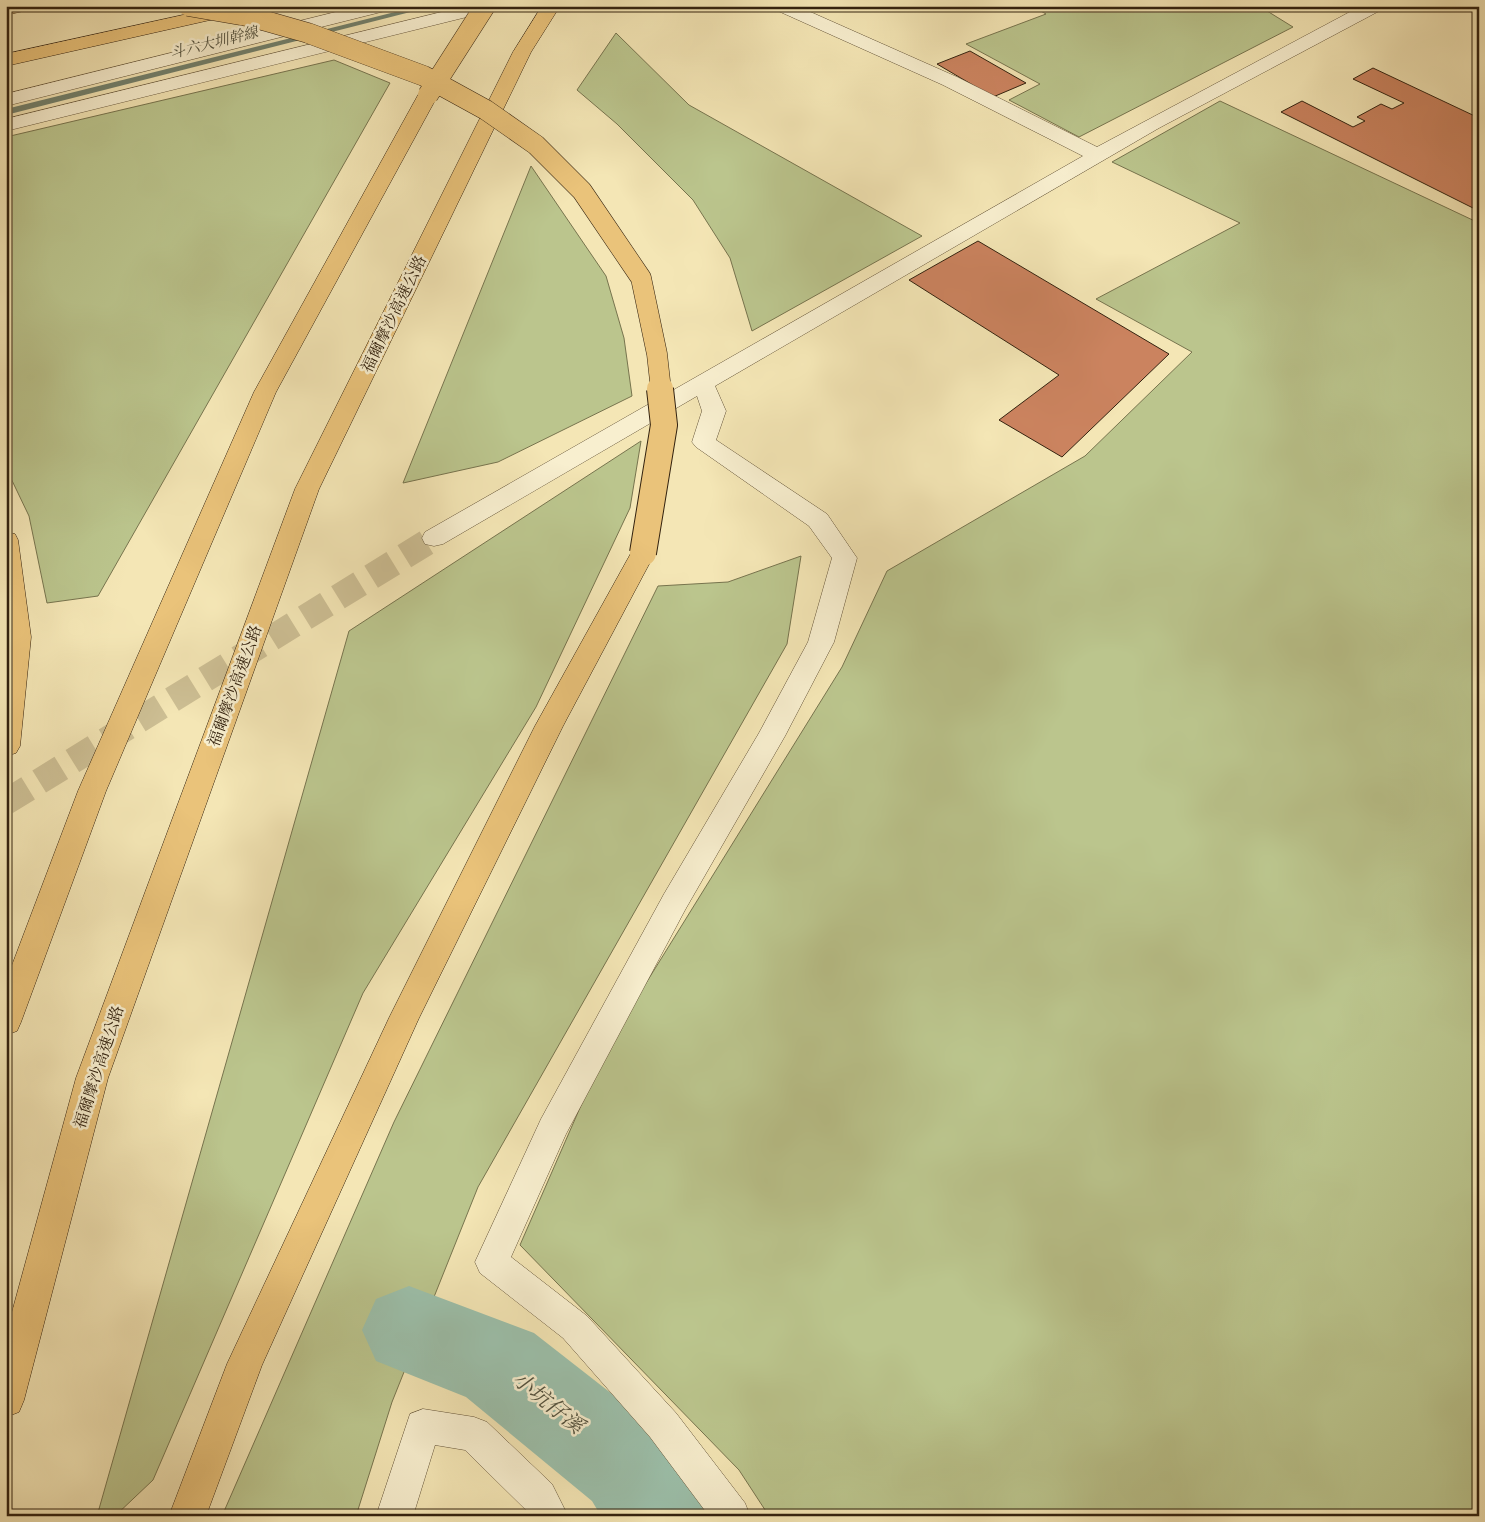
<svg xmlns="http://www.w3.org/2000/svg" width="1485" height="1522" font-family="'IM FELL Double Pica','Noto Serif TC',serif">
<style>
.green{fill:#bbc58d;stroke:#77744e}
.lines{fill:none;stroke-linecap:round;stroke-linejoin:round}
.stream{fill:#72816d;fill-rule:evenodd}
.river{fill:#9cc0ab;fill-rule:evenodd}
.building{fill:#cb835f;stroke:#33220f}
.minor-tunnel{stroke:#cdbf94;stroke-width:26;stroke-dasharray:26 13;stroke-linecap:butt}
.minor-casing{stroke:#635338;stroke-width:1}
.highway-casing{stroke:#33220f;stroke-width:1}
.minor{fill:#f8efcf;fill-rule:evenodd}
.highway{fill:#eac37a;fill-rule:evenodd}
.highway-bridge-far1-casing{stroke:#33220f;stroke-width:21;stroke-linecap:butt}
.highway-bridge-casing{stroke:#33220f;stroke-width:28;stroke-linecap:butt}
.highway-bridge-far1{stroke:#eac37a;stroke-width:20}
.highway-bridge{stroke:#eac37a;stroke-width:26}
.labels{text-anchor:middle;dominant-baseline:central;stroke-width:5;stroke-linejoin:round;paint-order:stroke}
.far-water-label{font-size:15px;font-style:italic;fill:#52513e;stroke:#f8efcf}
.street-label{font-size:16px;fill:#33220f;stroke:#f8efcf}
.near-water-label{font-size:21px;font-style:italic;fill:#52513e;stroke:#f8efcf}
</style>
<rect width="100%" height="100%" fill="#f4e6b5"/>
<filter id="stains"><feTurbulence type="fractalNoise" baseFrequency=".004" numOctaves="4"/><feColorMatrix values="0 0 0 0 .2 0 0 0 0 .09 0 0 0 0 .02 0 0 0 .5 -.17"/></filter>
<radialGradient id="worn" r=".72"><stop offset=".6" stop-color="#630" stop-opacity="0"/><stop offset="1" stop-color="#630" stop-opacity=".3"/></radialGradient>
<path class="green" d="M1032 6H1259L1293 27 1079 137 1009 100 1040 84 966 44 1046 14Z
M616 33 689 105 922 236 752 331 730 258 693 200 617 124 577 90Z
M334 60 390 83 98 596 47 603 29 516 6 468V137Z
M1220 101 1479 223V1516H769L739 1470 520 1245 607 1046 842 667 887 571 1085 456 1192 352 1096 299 1240 223 1112 162Z
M531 166 606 276 624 338 632 396 498 462 403 483Z
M641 441 630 508 536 707 363 993 153 1480 115 1516H97L349 631Z
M801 556 787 644 478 1187 392 1402 356 1516H222L394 1122 658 586 728 582Z"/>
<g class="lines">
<path class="stream" d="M419 6H434L6 115V109Z"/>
<path class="river" d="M409 1286 534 1333 662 1433 695 1481 709 1516H601L592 1501 466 1397 376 1361 362 1330 376 1299Z"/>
</g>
<path class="building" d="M970 51 1026 83 993 97 937 64Z
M1373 68 1479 118V211L1281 112 1302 101 1353 127 1365 121 1357 117 1381 104 1392 109 1404 103 1353 79Z
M978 241 1169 354 1062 457 999 420 1059 375 909 280Z"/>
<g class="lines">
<path class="minor-tunnel" d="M6 802 434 538"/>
<defs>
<path id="minor" d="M360 6H392L389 10 6 106V94Z
M466 6H498L495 10 6 131V119Z
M773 6H797L957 77 1097 147 1361 6H1384L1381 10 1159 128 715 386 726 411 716 440 827 514 857 558 834 642 785 736 685 910 566 1134 511 1257 587 1316 676 1413 745 1503 750 1516H709L650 1437 563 1338 480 1273 475 1262 541 1119 664 894 759 733 808 642 832 558 809 526 696 447 692 442 702 411 697 396 443 544 434 546 425 544 422 538 425 532 1083 156 943 85 776 10Z
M423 1409 474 1417 487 1422 552 1484 568 1516H529L526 1510 465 1450 435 1445 413 1516H376L410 1414Z"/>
<path id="highway" d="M6 6H31L28 10 6 15Z
M224 6H259L256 10 250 11 6 66V54Z
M542 6H560L531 52 319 489 108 1078 24 1400 19 1412 6 1417V1334L76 1078 295 489 513 52Z
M428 89 435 91 438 95 276 392 106 791 21 1022 17 1031 6 1035V981L78 791 254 392 418 95 421 91Z
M6 532 15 534 18 540 31 637 20 746 16 753 6 756Z
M643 545 652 547 655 553 563 726 419 1018 262 1365 206 1516H169L227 1364 389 1018 535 726 631 553 634 547Z"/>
</defs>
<use href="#minor" class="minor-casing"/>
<use href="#highway" class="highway-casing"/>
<use href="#minor" class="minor"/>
<use href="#highway" class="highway"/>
<defs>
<path id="highway-bridge-far1" d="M188 6 252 17 308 33 424 76 486 110 536 145 582 191 641 278 657 354 661 390
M428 95 485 6"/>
<path id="highway-bridge" d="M643 553 664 425 660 389"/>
</defs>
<use href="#highway-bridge-far1" class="highway-bridge-far1-casing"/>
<use href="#highway-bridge" class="highway-bridge-casing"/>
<use href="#highway-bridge-far1" class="highway-bridge-far1"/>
<use href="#highway-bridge" class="highway-bridge"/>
</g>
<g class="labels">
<g class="far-water-label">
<text transform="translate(214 43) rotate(-14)">斗六大圳幹線</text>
</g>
<g class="street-label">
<text transform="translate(394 314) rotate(-64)">福爾摩沙高速公路</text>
<text transform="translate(235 686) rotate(-70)">福爾摩沙高速公路</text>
<text transform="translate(99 1067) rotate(-72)">福爾摩沙高速公路</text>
</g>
<g class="near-water-label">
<text transform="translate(548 1403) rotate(39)">小坑仔溪</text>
</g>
</g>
<rect width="1485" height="1522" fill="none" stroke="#f4e6b5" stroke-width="25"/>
<rect x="8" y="8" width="1470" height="1507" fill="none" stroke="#33220f" stroke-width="2.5"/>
<rect x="12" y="12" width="1460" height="1497" fill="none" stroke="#33220f"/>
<rect width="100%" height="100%" filter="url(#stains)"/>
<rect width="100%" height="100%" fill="url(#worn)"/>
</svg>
